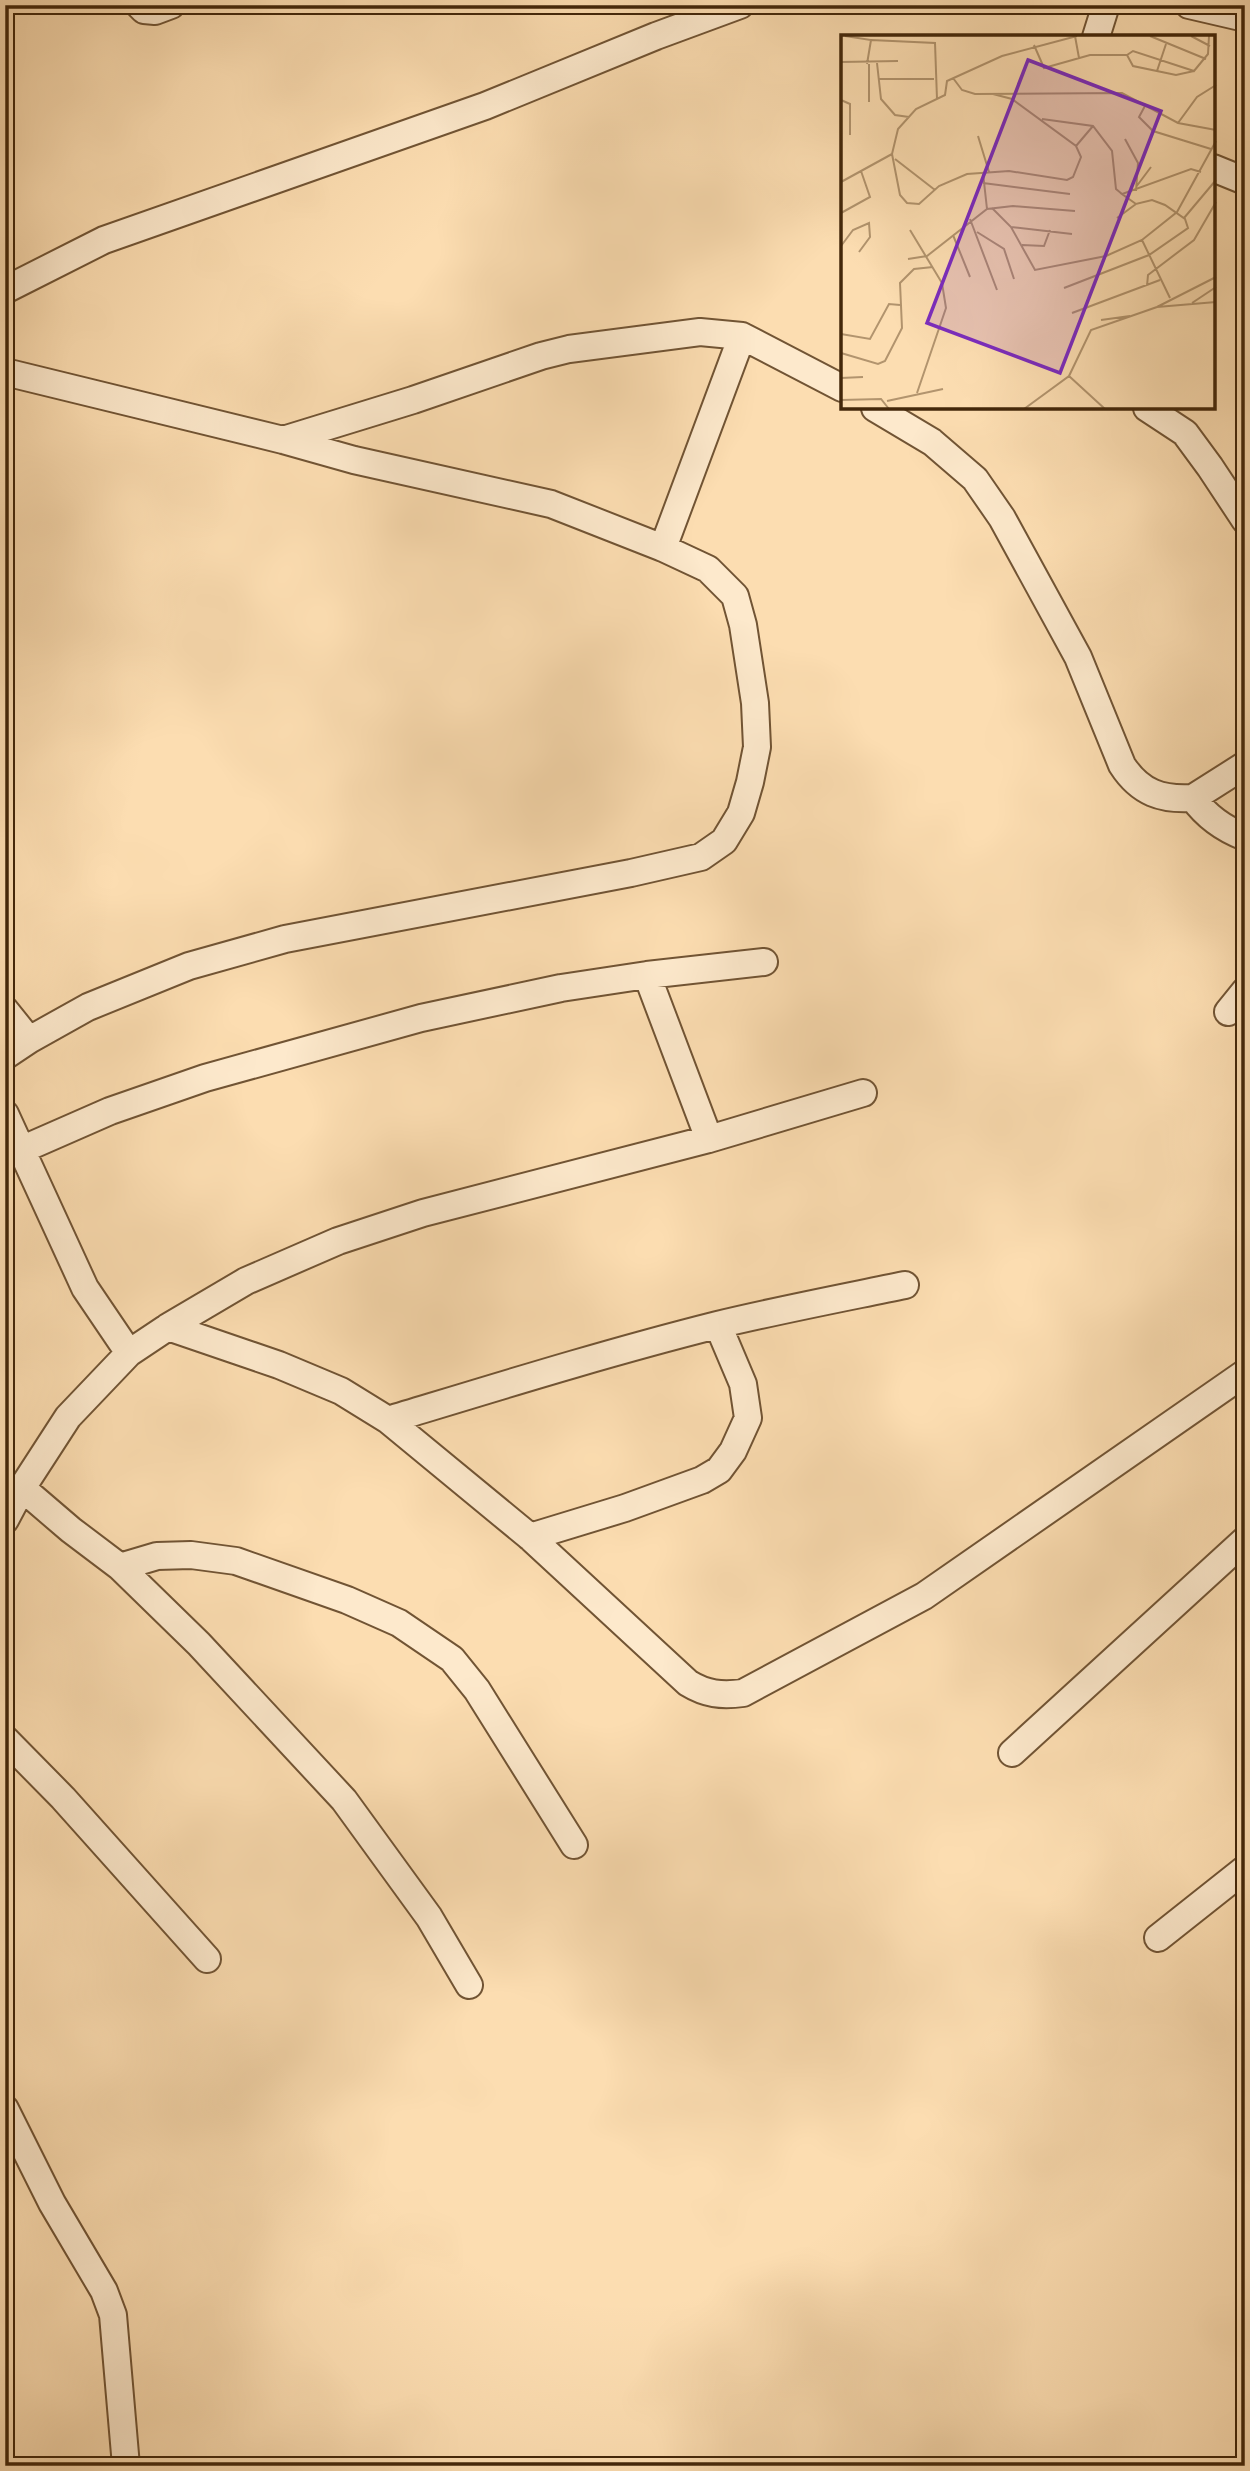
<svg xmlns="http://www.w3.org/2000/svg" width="1250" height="2471" font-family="'IM FELL DW Pica',serif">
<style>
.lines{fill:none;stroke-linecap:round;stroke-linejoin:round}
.minor-casing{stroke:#715434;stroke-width:30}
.minor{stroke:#fde9cc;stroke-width:26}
.inset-road{fill:none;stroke:#b2946e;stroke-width:2}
.view{fill:#7b2cbf;fill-opacity:0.15;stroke:#7b2cbf;stroke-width:3.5}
.inset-edge{fill:none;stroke:#43270a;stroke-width:3.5}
</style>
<rect width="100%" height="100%" fill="#fcddb1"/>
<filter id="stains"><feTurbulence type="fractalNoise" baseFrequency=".00286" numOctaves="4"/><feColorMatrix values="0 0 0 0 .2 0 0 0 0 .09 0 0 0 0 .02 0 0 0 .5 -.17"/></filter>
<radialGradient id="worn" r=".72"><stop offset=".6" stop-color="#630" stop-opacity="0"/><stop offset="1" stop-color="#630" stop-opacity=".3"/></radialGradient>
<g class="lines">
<defs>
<path id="minor" d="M139 5 144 10 155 11 171 5
M1189 5 1245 18
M1096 37 1106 5
M1213 168 1245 181
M5 290 104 240 485 106 656 36 740 5
M5 372 283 440 354 460 551 504 663 548 708 569 735 596 743 625 755 703 757 747 750 782 741 813 724 841 701 857 631 873 285 939 189 966 88 1007 29 1040 5 1056
M875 408 932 442 975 479 1002 518 1078 657 1122 765C1140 793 1162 800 1193 798
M1147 408 1185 433 1210 467 1245 520
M283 440 413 400 541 356 569 349 700 332 742 336 842 388
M663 548 742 336
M1245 765 1193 798C1206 816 1224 829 1245 837
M647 975 709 1139
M5 1010 29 1040
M1228 1012 1245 991
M5 1114 85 1288 129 1353
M21 1150 110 1111 205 1078 421 1018 561 988 647 975 764 962
M168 1327 279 1365 341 1391 388 1420 530 1537 688 1683C706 1694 721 1696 743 1693L924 1596 1245 1373
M388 1420C497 1387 606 1353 717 1325 779 1310 842 1298 905 1285
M22 1488 71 1530 120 1567 199 1644 344 1800 429 1917 469 1985
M5 1520 22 1488 68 1417 129 1353 168 1327 246 1281 338 1241 423 1213 709 1139 863 1093
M530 1537 625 1508 702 1480 719 1470 733 1451 748 1418 743 1384 718 1325
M120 1567 157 1556 191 1555 236 1561 347 1600 399 1623 452 1659 477 1690 574 1845
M5 1739 63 1798 207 1959
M1012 1753 1245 1540
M1158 1938 1245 1869
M5 2109 52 2203 104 2291 113 2315 126 2466"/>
</defs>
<use href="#minor" class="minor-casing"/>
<use href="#minor" class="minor"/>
</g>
<g transform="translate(841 35)">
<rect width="374" height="374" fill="#fcddb1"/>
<path class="inset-road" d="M4 1 30 5 26 29M234 1 238 23M309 1 365 24M350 1 369 11M30 5 94 8 96 64M193 10 203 33 249 20H286L292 16 353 36 367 19 368 1M286 20 292 31 335 40 353 36M0 27 57 26M36 28 40 64 54 80 68 82M316 36 325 9M112 43 121 55 134 59 281 58 337 88 375 95M37 44H93M152 59 171 64 235 111 240 122 232 142 226 145 168 136 126 139 98 151 78 169 66 168 59 160 51 119 57 94 75 74 104 60 106 46 161 21 236 1M0 65 9 69V100M28 67V29M305 69 298 82 312 96 370 114M201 84 252 91 271 116 275 154 281 159M337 88 356 62 375 50M137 101 148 137M284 104 297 128 295 156M235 111 252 91M54 124 94 155M142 138 146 174M0 147 51 119M142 148 229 159M295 152 310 132M151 173 170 192 194 235 265 221 301 205 336 177 375 106M0 178 29 162 20 136M276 183 295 169M343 183 375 145M129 184 156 255M170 192 231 199M69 195 101 248 105 273 76 358M136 197 163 214 173 244M112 200 129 242M301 205 329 263M181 210 203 211 209 195M0 211 12 195 28 188 29 202 18 217M67 224 86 221 146 174 172 171 234 176M306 251 307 240 353 205 375 167M223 253 308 220 347 193 344 184 324 170 311 165 295 169 281 159 350 134 360 137M351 268 375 252M316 272 375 267M231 278 319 245M260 285 289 281M0 299 29 304 48 269 59 270M0 318 37 329 44 326 61 293 59 248 73 234 92 232M228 341 264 374M0 343 22 342M0 365 40 364 48 374M46 366 102 354M183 374 228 341 250 295 316 272 375 242"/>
<path class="view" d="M187 25 320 76 219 338 86 288Z"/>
<rect width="374" height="374" class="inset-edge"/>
</g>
<rect width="1250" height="2471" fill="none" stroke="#fcddb1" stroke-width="28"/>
<rect x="7" y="7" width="1236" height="2457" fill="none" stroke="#43270a" stroke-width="3.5"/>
<rect x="14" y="14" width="1222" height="2443" fill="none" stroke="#43270a" stroke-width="2"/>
<rect width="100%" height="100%" filter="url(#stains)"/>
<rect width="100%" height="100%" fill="url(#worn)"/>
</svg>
